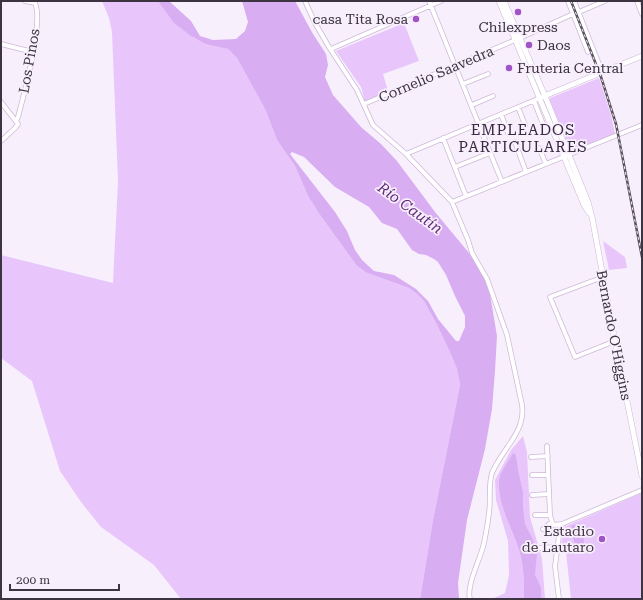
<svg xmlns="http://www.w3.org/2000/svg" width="643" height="600" font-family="'Roboto Serif',serif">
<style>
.green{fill:#e8c6fb}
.water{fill:#d9adf1;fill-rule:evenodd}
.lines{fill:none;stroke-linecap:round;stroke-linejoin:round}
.minor-casing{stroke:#cdb8d8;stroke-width:5.5}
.major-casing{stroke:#cdb8d8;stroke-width:6}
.minor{stroke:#fff;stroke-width:4}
.major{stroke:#fff;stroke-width:5}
.rail-casing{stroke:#5b5360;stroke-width:2.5}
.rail{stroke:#f8effd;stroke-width:1;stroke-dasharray:3;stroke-linecap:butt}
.poi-dot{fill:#a054c6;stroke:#f8effd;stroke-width:1.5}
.labels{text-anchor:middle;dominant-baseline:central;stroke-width:3.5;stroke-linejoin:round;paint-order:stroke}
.poi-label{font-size:14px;fill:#3c3441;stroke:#f8effd;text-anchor:end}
.street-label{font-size:14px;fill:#3c3441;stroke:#f8effd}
.neighbourhood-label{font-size:15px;letter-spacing:1px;fill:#392942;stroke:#f8effd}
.water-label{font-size:15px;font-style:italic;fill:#5f2978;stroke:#f8effd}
</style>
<rect width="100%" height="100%" fill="#f8effd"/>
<path class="green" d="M102 1H158L194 38 213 45 228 49 237 58 266 111 277 140 295 166 308 196 320 215 357 266 363 271 409 288 417 294 424 301 437 325 449 350 457 369 460 385 433 520 420 599H181L154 565 101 527 81 502 60 471 32 381 1 358V255L113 283 118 181 112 32 109 18Z
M404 23 419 61 383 74 388 91 365 102 361 87 336 51Z
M599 78 611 115 615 134 572 150 568 147 549 101 550 98Z
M603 241 625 257 627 268 609 270Z
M523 436 527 452 530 517 542 559 545 599H541V587L535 574 532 537 525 524 523 504V491L519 474 516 455 514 454C509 461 500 471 499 480 497 504 512 528 519 550 524 566 524 583 524 599H492L505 593 509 575 508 541 496 500 495 480 511 450Z
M642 493V599H571L566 552H560L564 527Z"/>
<path class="water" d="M158 1H169L191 21 200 36 213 40 236 39 245 31 248 22 242 1H295L313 34 326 54 328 65 325 77 333 95 361 127 381 144 397 161 435 212 469 253 483 274 489 288 497 336 495 371 492 409 485 449 467 520 458 583 459 599H420L433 520 460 385 457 369 449 350 437 325 424 301 417 294 409 288 365 272 357 266 320 215 308 196 295 166 277 140 266 111 237 58 228 49 206 44 191 36 174 23ZM292 152 304 157 335 187 369 207 382 223 397 229 412 250 419 254 426 255 434 259 438 262 446 275 455 296 465 316V327L459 341H456L438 319 428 301 416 289 394 275 374 271 362 260 355 250 347 231 335 212 290 154Z
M513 453 516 455 519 474 523 491V504L525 524 532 537 537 554 535 574 541 587V599H524C524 583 524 566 519 550 512 528 497 504 499 480 500 471 509 461 513 453Z
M580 523 586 550 576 552 571 526Z"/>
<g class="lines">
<defs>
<path id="minor" d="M25 1 35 3
M305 1 315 23 329 47 357 90 373 125 406 154 452 202 468 240 472 253 487 279 507 335 522 405C526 432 502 449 492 473 488 486 491 500 489 513 488 523 486 533 484 543 481 558 466 585 470 599
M429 1 502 182
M568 1 588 52
M574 1 599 64
M637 1 642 14
M579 12 605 1
M1 44 33 52
M331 49 441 1
M463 84 488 74
M534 101 543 124
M1 102 18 124 15 128 1 141
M364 104 520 38 573 14
M472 105 493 96
M518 107 525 125
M501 114 508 133
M16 121 18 117C24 94 44 22 35 3
M443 138 466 196
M515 142 526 172
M539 148 546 164
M406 154 540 98
M455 167 490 153
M452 202 642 125
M603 277 550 297 575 357 615 341
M547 446 550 515 552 522 554 525 562 524 642 490
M531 457 548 456
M532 475H548
M532 495 549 494
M535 515H550
M543 529 552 522
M539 548 557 547
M559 599 555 566 560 528 562 524"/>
<path id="major" d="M499 1 584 205 589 213
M504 1 545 96 588 202 592 217 615 341 642 476
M542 97 642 56"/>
</defs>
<use href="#minor" class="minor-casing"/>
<use href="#major" class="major-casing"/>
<use href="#minor" class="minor"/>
<use href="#major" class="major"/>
<defs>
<path id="rail" d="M571 1 601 77 616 124 642 257"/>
</defs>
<use href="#rail" class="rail-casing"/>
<use href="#rail" class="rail"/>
</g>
<g class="poi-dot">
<circle cx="518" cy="12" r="4"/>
<circle cx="416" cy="19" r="4"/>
<circle cx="529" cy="45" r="4"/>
<circle cx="509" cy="68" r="4"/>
<circle cx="602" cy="539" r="4"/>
</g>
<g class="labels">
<g class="poi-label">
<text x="408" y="19">casa Tita Rosa</text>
<text x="518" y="27" text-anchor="middle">Chilexpress</text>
<text x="537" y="45" text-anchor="start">Daos</text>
<text x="517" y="68" text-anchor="start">Fruteria Central</text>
<text x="594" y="531">Estadio<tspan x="594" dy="16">de Lautaro</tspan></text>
</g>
<g class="street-label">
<text transform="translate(29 61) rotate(-80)">Los Pinos</text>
<text transform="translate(436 74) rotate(-23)">Cornelio Saavedra</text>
<text transform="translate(614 335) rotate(79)">Bernardo O'Higgins</text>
</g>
<g class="neighbourhood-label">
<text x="523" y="130">EMPLEADOS<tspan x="523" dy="17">PARTICULARES</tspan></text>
</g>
<g class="water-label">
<text transform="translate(410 208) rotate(36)">Río Cautín</text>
</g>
</g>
<rect width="643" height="600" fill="none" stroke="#3c3441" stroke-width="4"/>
<path d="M10 584v6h109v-6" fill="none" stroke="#3c3441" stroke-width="2"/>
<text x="16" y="584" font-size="12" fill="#3c3441" stroke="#f8effd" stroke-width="3" paint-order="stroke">200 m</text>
</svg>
